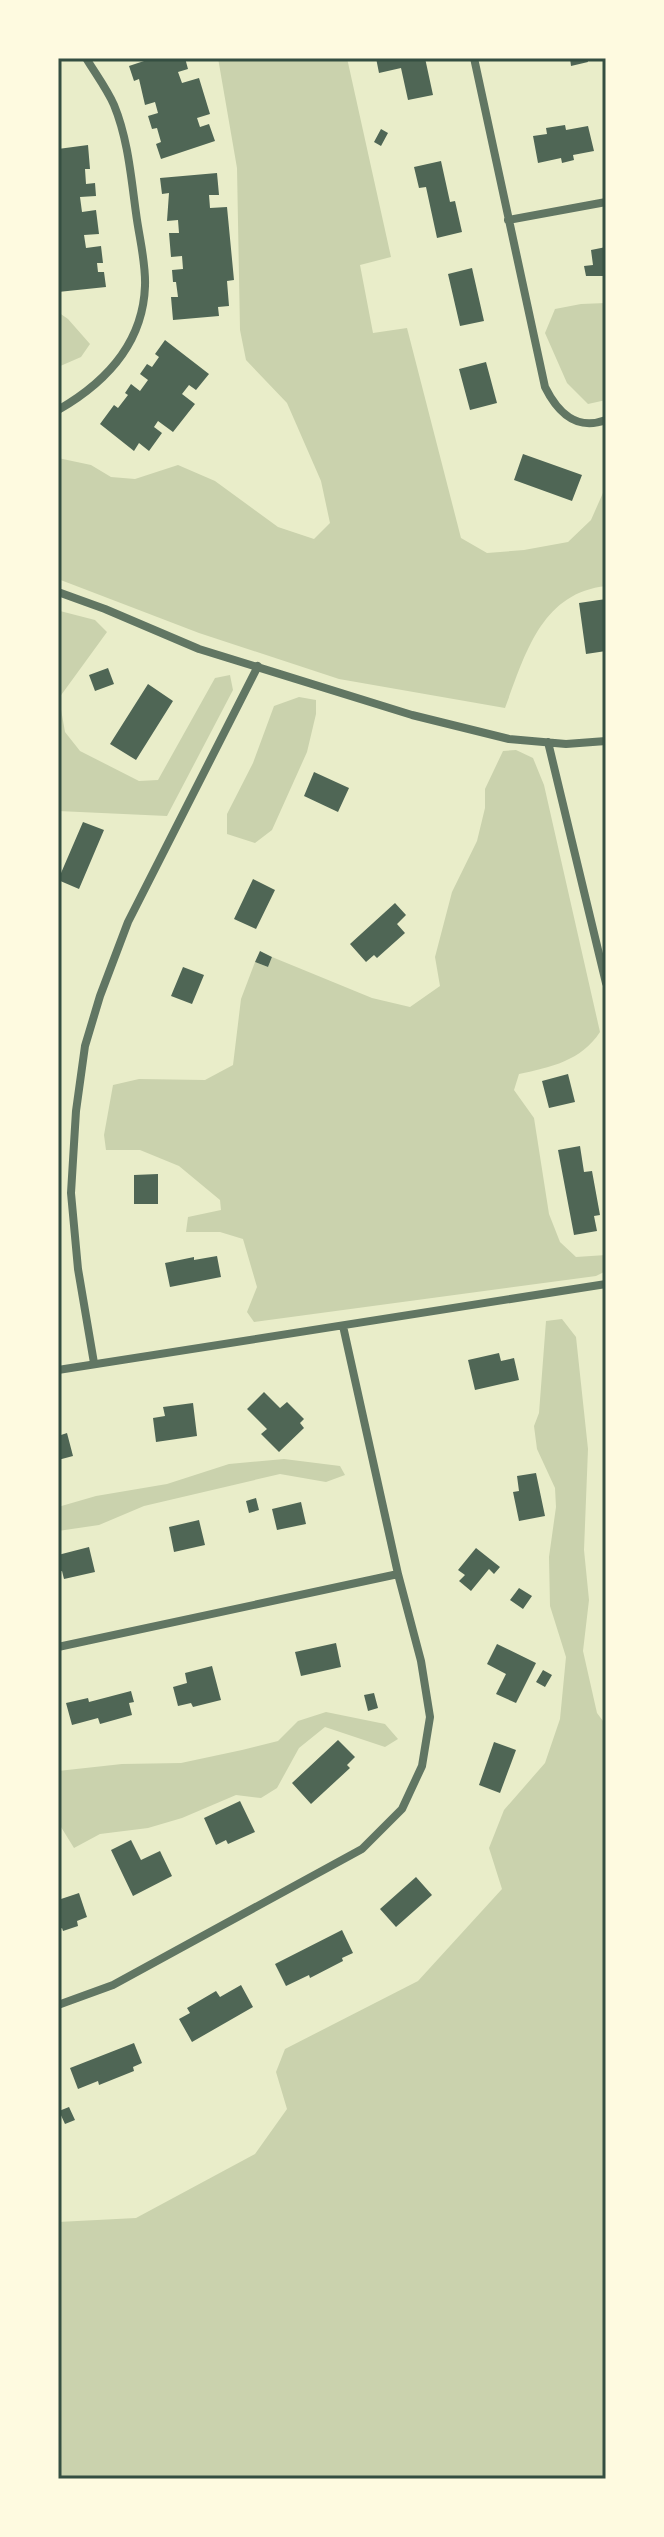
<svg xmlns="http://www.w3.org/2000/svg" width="664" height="2537" font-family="'Alegreya Sans',sans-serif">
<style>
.green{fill:#cad2ad}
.building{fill:#4f6655}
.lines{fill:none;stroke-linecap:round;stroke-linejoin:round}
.minor{stroke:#617663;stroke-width:8}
.neatline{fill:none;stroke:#344e41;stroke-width:3}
</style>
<rect width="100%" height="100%" fill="#e9edc9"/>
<path class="green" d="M218 58H347L391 257 360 265 373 333 407 328 461 538 487 553 524 550 568 542 591 520 606 486V586C541 593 525 655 505 708L339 679 199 633 58 579V458L91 465 111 477 135 479 178 465 215 481 278 527 314 539 330 523 321 481 287 403 246 360 240 330 237 168Z
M606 303V400L588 404 567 383 545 333 555 309 581 304Z
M58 312 68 319 90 344 81 357 58 367Z
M60 611 95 620 107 632 59 698 65 732 80 751 139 781 158 780 215 678 230 675 233 690 167 816 58 811V614Z
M299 697 316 700V714L307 752 272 830 255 843 227 834V814L253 763 274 706Z
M516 750 533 758 544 785 600 1032C581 1061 551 1067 519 1074L514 1090 534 1118 549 1214 560 1242 576 1257 606 1255V1271L596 1276 254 1322 247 1312 257 1287 243 1239 220 1232H186L188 1217 221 1210 220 1200 179 1166 140 1150H106L104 1135 113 1085 139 1079 205 1080 233 1065 241 999 255 962 268 967 272 957 372 998 410 1007 440 986 435 957 452 892 477 841 485 808V789L503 751Z
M562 1319 576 1337 588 1449 584 1550 589 1600 583 1651 597 1713 606 1725V2479H58V2222L136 2218 255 2154 287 2109 276 2072 285 2049 418 1981 502 1889 489 1848 504 1810 545 1763 560 1719 566 1657 550 1606 549 1557 556 1507 555 1488 537 1449 534 1426 539 1413 546 1321Z
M284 1459 340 1466 345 1475 326 1482 280 1474 144 1506 99 1525 58 1531V1507L96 1496 167 1484 229 1464Z
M326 1712 385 1724 398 1739 385 1747 325 1727 299 1748 277 1788 261 1798 236 1795 182 1818 148 1828 100 1834 74 1848 61 1827 58 1828V1771L122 1764 181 1763 242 1750 278 1741 298 1721Z"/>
<path class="building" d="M153 58H185L188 69 178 72 182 83 199 78 210 114 197 118 200 127 209 124 215 141 161 159 156 144 161 142 157 128 152 129 148 116 158 113 155 102 145 105 139 79 134 81 129 66Z
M376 58H425L433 95 408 100 401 68 379 73Z
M570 58H587L588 62 571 66Z
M565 125 566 130 588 126 594 151 573 155 574 160 562 163 561 158 538 163 533 136 547 134 546 128Z
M381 129 388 133 381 146 374 142Z
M88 145 90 169H85L86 184 95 183 96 196 80 197 82 212 96 210 99 234 84 235 86 248 101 246 103 263H97L98 272H104L106 287 58 292V149Z
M441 161 450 202 455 201 462 232 437 238 426 187 419 188 414 167Z
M217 173 219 195H209L210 208 227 207 234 280 227 281 229 306 218 307 219 316 173 320 171 297H178L176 282H173L172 270 183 269 182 256 171 257 169 233H179L178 220 167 221 169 193 162 194 160 178Z
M606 247V276H586L584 266 593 265 591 250Z
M472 268 484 321 460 326 448 274Z
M165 340 209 374 196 390 189 385 182 394 195 404 173 432 158 421 154 427 162 433 149 451 139 443 134 451 100 424 114 405 118 408 128 395 125 393 131 384 140 391 148 380 140 374 147 364 152 367 159 357 155 354Z
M486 362 497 403 470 410 459 369Z
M523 454 582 475 572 501 514 480Z
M606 599V651L586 654 579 603Z
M108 668 114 684 95 691 89 675Z
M148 684 173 701 136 760 110 744Z
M314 772 349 788 338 812 304 796Z
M83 822 104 830 79 889 58 880Z
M253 879 275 890 256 929 234 919Z
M395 903 406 915 397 924 405 933 377 958 374 955 366 962 350 944Z
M260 951 272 957 268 967 255 962Z
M183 967 204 975 192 1004 171 996Z
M568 1074 575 1102 549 1108 542 1081Z
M580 1146 584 1172 592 1171 600 1215 594 1216 597 1231 574 1235 558 1150Z
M158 1174V1204H134V1175Z
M217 1256 221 1277 170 1287 165 1263 194 1257V1260Z
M499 1353 501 1361 514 1358 519 1380 475 1390 468 1360Z
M264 1392 280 1408 287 1402 304 1419 300 1423 304 1428 279 1452 261 1434 267 1429 247 1409Z
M193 1403 197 1436 156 1442 153 1418 165 1416 163 1407Z
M67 1433 73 1456 58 1460V1436Z
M536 1473 545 1516 519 1521 513 1492 519 1491 517 1476Z
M256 1498 259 1510 249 1513 246 1501Z
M301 1502 306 1524 277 1530 272 1509Z
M199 1520 205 1545 174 1552 169 1527Z
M89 1547 95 1572 64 1579 62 1571 58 1572V1555Z
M476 1548 500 1567 494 1574 489 1569 471 1591 459 1581 465 1575 458 1570Z
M519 1588 532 1596 523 1609 510 1600Z
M336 1643 341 1667 301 1676 295 1652Z
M497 1644 536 1663 516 1703 496 1694 506 1674 487 1664Z
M212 1666 221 1700 193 1707 191 1703 178 1706 173 1687 187 1683 185 1673Z
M543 1670 552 1675 545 1687 536 1682Z
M131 1691 134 1702 129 1703 132 1715 100 1724 98 1718 72 1725 66 1703 88 1698 89 1702Z
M374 1693 378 1708 368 1711 364 1695Z
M338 1740 355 1757 347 1765 350 1768 311 1804 292 1783Z
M494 1742 516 1750 500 1793 479 1785Z
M240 1801 255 1832 228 1844 226 1840 216 1845 204 1818Z
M131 1840 141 1860 160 1851 172 1876 133 1896 111 1850Z
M416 1877 432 1895 396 1927 380 1909Z
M79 1893 87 1917 77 1921 78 1926 63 1931 62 1928 58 1930V1900Z
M342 1930 353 1953 342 1958 343 1961 310 1978 309 1975 286 1986 275 1964Z
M241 1985 253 2007 192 2042 179 2019 190 2013 187 2008 216 1991 220 1997Z
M134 2043 142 2063 133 2067 134 2071 99 2085 98 2081 78 2089 70 2068Z
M69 2107 75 2120 65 2124 59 2111Z"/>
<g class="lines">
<path class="minor" d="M474 58 545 387C558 413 576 431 606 420
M508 220 606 202
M58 410C105 383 143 344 145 286 146 262 139 237 136 213 131 177 128 139 114 105 107 89 95 73 86 58
M58 592 105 609 199 649 412 715 509 739 566 744 606 741
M548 742 606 983
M94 1363 78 1269 71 1193 76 1111 85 1046 100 996 128 922 258 666
M58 1370 606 1284
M58 1647 398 1574
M58 2005 113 1985 362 1849 402 1809 422 1766 430 1717 421 1661 398 1574 343 1326"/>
</g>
<rect width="664" height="2537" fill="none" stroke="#fefae0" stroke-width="120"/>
<rect x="60" y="60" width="544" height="2417" class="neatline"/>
</svg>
